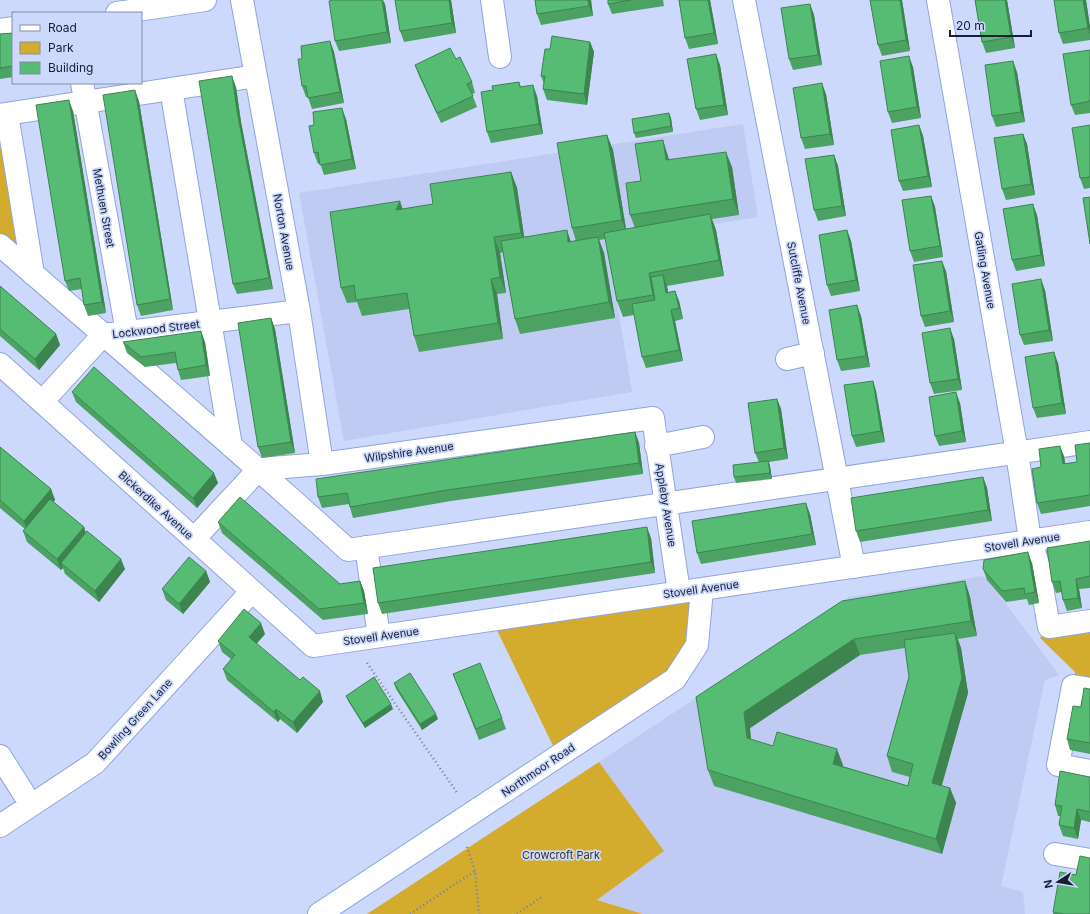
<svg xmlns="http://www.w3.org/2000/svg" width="1090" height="914" viewBox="0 0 1090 914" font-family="Inter,sans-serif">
	<rect width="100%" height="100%" fill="#ccd9fd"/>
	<!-- built -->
	<path fill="#bfcbf3" d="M743,124L758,217L607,242L632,392L344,441L299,193Z
		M983,576L989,581L1059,675L1045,680L1001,886L1023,892L1025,914H643L597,900L664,851L599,762L849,597Z"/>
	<!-- green -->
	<path fill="#d3ac2d" d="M0,115L33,274L0,245Z
		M702,589L682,667L558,756L492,620Z
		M1090,621V689L1073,686L1075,672L1040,638L1049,627Z
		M599,762L664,851L597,900L643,914H367Z"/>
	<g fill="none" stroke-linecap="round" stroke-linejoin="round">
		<!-- minor casing -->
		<g stroke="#90a3dc" stroke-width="24">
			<path id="minor" d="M242,0L299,311L322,464
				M492,0L500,57
				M744,0L854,567
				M938,0L1017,453L1030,540L1038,564L1049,627L1090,621
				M117,13L205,0
				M0,30L13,28
				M82,83L127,332
				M171,89L231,446
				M7,114L33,274
				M0,115L256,76
				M0,245C116,346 234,446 348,550L1090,442
				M787,359L813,353
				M0,364L313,646L1090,532
				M42,402L103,335L299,311
				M656,446L703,437
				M194,539L259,469L322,464L653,418L679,592
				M366,547L379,636
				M1090,689L1073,686L1058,765L1090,771
				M0,756L31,805
				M0,826L95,763L252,591
				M1055,854L1090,860
				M319,914L675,679L697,645L702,589"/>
		</g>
		<!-- path -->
		<path stroke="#757f9c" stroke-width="2.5" stroke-dasharray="1 3" stroke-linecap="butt" d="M367,663L458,794
			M467,847L475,871L479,914
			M410,914L475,871
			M517,914L543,896"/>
		<!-- minor -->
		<use href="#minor" stroke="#fff" stroke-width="22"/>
	</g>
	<!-- wall -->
	<path fill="#4ba263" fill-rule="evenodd" d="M451,0L456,33L404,42L400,31Z
		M535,0H591L593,16L541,25L537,14Z
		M608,0H663L664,6L612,14L608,4Z
		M679,0H710L718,44L689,49L685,38Z
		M870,0H902L910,51L882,56L878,45Z
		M975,0H1007L1015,48L986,53L982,42Z
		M1054,0H1086L1090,27V40L1063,44L1059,33Z
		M385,4L391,43L339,51L335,41Z
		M810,4L814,15L822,65L793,70L789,59Z
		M13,33V77L0,79V34Z
		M330,41L334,52L344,103L312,109L308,97H306L302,86V59Z
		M590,42L594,52L587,105L547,100L543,89L544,84L541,76L550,49Z
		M1090,50V113L1075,115L1071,105Z
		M456,59L472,82L475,93L472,94L477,107L441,123L419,76L415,65Z
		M720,65L728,115L700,120L696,109Z
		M913,67L921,118L892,123L888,112Z
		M1017,72L1025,122L996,127L992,116Z
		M519,82L521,87L537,96L543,134L491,143L487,132L493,90Z
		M236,87L241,122L273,289L237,294L233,284Z
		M826,94L834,145L805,149L801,138Z
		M139,101L173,310L141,316L137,305Z
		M73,111L106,313L88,316L84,305L82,289L69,291L65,281Z
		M669,113L671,118L673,132L636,138L634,133Z
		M346,119L356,169L324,175L320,163L318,164L314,153Z
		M919,125L923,136L932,187L903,191L899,181Z
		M1090,125V188L1084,189L1080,178Z
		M1023,134L1027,144L1035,195L1006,200L1002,189Z
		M607,135L613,150L626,229L635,228L630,215L641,181L668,156L669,160L732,167L739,215L712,219L716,230L724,276L667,286L668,292L675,291L679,301L683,319L675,321L683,361L646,368L642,357L634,315L623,317L617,301L606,239L599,240L604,253L615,318L520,334L515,319L503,252L500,253L506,293L497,294L503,339L419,352L414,336L409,309L362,316L357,302L347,303L341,288L403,209L433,204L511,172L517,188L524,237L571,242L576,241L572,228Z
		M834,155L838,166L846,216L818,221L814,210Z
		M931,196L935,207L943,257L914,262L910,251Z
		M1037,215L1045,266L1016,271L1012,260Z
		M847,230L851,241L860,291L831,296L827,285Z
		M946,271L954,322L925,327L921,316Z
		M0,286L56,334L60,345L39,370L0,336Z
		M1045,290L1053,341L1024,345L1020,335Z
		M861,316L870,367L841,371L837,360Z
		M271,318L275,329L295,453L262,458L258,447Z
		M954,339L962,390L934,394L930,383Z
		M123,342H205L210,376L181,380L178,370L176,363L145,367L127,353Z
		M1058,363L1066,414L1037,418L1033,408Z
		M873,381L876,391L885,442L856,447L852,436Z
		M72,392L218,483L197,508L76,402Z
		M777,399L781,409L788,459L769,462L770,466L772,479L736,483L734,477L759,462L755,453Z
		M960,403L966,442L939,446L935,436Z
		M635,432L639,443L643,474L451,501L353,518L349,504L322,508L318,497Z
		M1090,443V506L1041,514L1037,503L1064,456L1065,464L1077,462Z
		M0,447L51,489L55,500L53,502L84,527L86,533L125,569L99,602L65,574L63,568L61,570L27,542L23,531L25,529L0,508Z
		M983,477L987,488L992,521L860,542L856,531Z
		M810,514L816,545L701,564L697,553Z
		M218,522L340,584L360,581L364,591L368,614L323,620L222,533Z
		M651,538L655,573L382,614L378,603Z
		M1090,541V588L1079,589L1082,608L1067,611L1063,600L1062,592L1056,593L1052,582Z
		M1032,563L1039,603L1029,605L1027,599L1006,602L987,580L983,569Z
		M206,571L210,582L183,614L166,600L162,589Z
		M965,581L970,597L977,636L958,639L961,648L968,693L941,786L950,788L956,803L942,854L714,786L708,770L696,697ZM905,648L909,677L887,756L892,772L910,777L908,786L842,766L843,765L773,746L751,740L750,728L860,655Z
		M265,634L256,644L323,702L297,733L280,719L278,722L227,680L223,669L231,659L222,652L218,641Z
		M453,674L502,718L506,729L479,740Z
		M394,683L438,719L422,730L396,689Z
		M1090,689V754L1070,750L1067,739L1081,707Z
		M346,696L393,709L365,728L348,701Z
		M1090,777V822L1081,820L1078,839L1063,836L1059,825L1061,816H1058L1055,805Z
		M1076,875L1090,914H1053V912Z"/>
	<!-- shaded-wall -->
	<path fill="#3d8450" d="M382,0H383L385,4L391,43L387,32Z
		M449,0H451L456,33L452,23Z
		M588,0H591L593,16L589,6Z
		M708,0H710L718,44L714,33Z
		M900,0H902L910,51L906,40Z
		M1005,0H1007L1015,48L1011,37Z
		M1083,0H1086L1090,27V34L1088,28Z
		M810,4L814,15L822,65L818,55Z
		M330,41L334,52L344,103L340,92Z
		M590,42L594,52L587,105L584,94Z
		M716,54L720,65L728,115L724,105Z
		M909,56L913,67L921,118L917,107Z
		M1013,61L1017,72L1025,122L1021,112Z
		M232,76L236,87L241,122L273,289L269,278L237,111Z
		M822,83L826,94L834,145L830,134Z
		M533,85L537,96L543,134L539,124Z
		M135,90L139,101L173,310L170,299Z
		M69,100L73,111L106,313L102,302Z
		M342,108L346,119L356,169L352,159Z
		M669,113L671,118L673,132L671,126Z
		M919,125L923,136L932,187L928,176Z
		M1023,134L1027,144L1035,195L1031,184Z
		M607,135L613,150L627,235L622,220Z
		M663,140L668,156L671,176L666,160Z
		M726,152L732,167L739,215L733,199Z
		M834,155L838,166L846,216L842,206Z
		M511,172L517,188L526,249L521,233Z
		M931,196L935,207L943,257L940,246Z
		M400,201L405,216L396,210Z
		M1033,204L1037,215L1045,266L1041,255Z
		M710,214L716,230L724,276L719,260Z
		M567,230L572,245L568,242Z
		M847,230L851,241L860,291L856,280Z
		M494,237L500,253L506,293L500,277Z
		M598,237L604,253L615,318L609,302Z
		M942,261L946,271L954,322L950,311Z
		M649,273L655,288L659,310L653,295Z
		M663,275L667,286L670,303L666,293Z
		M491,279L497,294L503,339L498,323Z
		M1041,279L1045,290L1053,341L1049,330Z
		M675,291L679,301L683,319L679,308Z
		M857,305L861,316L870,367L866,356Z
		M671,310L675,321L683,361L679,350Z
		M271,318L275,329L295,453L291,442Z
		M950,328L954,339L962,390L958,379Z
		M201,331L205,342L210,376L206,365Z
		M56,334L60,345L39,370L35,359Z
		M1054,352L1058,363L1066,414L1062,403Z
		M873,381L876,391L885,442L881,431Z
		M956,392L960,403L966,442L962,431Z
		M777,399L781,409L788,459L784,448Z
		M635,432L639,443L643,474L639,463Z
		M1060,446L1064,456L1067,475L1063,464Z
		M768,461L770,466L772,479L770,473Z
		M214,473L218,483L197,508L193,498Z
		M983,477L987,488L992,521L988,510Z
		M51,489L55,500L28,532L24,521Z
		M806,503L810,514L816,545L812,534Z
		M84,527L87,538L61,563L63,568L61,570L57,559Z
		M647,527L651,538L655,573L651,562Z
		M1028,552L1032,563L1039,603L1035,592Z
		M121,559L125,569L99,602L95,591Z
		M206,571L210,582L183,614L179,604Z
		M1076,579L1079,589L1082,608L1078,598Z
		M360,581L364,591L368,614L364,603Z
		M965,581L970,597L977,636L971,621Z
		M261,623L265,634L253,648L249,637Z
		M955,633L961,648L968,693L938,799L932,783Z
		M854,639L860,655L750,728L752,754L747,738L744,712Z
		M320,691L323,702L297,733L293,722Z
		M391,704L393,709L365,728L363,723Z
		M276,709L280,719L278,722L274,712Z
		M436,714L438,719L422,730L420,724Z
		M837,749L843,765L839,779L833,764Z
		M950,788L956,803L942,854L936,839Z
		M1077,809L1081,820L1078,839L1074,828Z"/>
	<!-- building -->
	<path fill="#57bc73" stroke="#3d8450" d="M333,0H382L387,32L335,41L329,1Z
		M395,0H449L452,23L400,31Z
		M535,0H588L589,6L537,14Z
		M608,0H631L608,4Z
		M679,0H708L714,33L685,38Z
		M870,0H900L906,40L878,45Z
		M975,0H1005L1011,37L982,42Z
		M1054,0H1083L1088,28L1059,33Z
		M810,4L818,55L789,59L781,8Z
		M13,33V66L0,68V34Z
		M552,36L590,42L584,94L543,89L545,76H541L545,49H550Z
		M330,41L340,92L308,98L306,86H302L300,73L298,59H302L301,46Z
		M450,48L456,59L460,57L472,82L467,84L473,96L437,113L415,65Z
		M1090,50V101L1071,105L1063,54Z
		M716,54L724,105L696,109L687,59Z
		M909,56L917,107L888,112L880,61Z
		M1013,61L1021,112L992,116L985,65Z
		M232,76L237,111L269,278L233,284L199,81Z
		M519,82L520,87L533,85L539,124L487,132L481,92L493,90L492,86Z
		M822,83L830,134L801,138L793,88Z
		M135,90L170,299L137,305L103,95Z
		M69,100L102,302L84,305L80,278L65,281L36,105Z
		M342,108L352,159L320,165L318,152L314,153L309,126L314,125L313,112Z
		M669,113L671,126L634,133L632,119Z
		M919,125L928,176L899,181L891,130Z
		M1090,125V177L1080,178L1072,128Z
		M1023,134L1031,184L1002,189L994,138Z
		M607,135L622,220L572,228L557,143Z
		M663,140L666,160L726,152L733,199L630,215L626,183L641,181L635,144Z
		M834,155L842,206L814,210L805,159Z
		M511,172L521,233L494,237L500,277L491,279L498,323L414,336L407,293L356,300L354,285L341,288L330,212L400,201L396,210L433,204L430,184Z
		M931,196L940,246L910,251L902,200Z
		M1090,197V244L1083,198Z
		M1033,204L1041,255L1012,260L1003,209Z
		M710,214L719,260L649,273L653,295L617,301L604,233Z
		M567,230L568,242L598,237L609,302L515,319L501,241Z
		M847,230L856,280L827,285L819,235Z
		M942,261L950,311L921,316L913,265Z
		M663,275L666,293L675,291L679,308L671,310L679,350L642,357L632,304L655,300L651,277Z
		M1041,279L1049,330L1020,335L1012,284Z
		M0,286L56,334L35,359L0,329Z
		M857,305L866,356L837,360L829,310Z
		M271,318L291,442L258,447L238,323Z
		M950,328L958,379L930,383L922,333Z
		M201,331L206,365L178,370L175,352L141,357L123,342Z
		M1054,352L1062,403L1033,408L1025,357Z
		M94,367L214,473L193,498L72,392Z
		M873,381L881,431L852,436L844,385Z
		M956,392L962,431L935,436L929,397Z
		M777,399L784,448L755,453L748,403Z
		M635,432L639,463L447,490L350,507L347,493L318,497L316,479Z
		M1090,443V495L1037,503L1032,469L1041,467L1039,449L1060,446L1063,464L1077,462L1075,445Z
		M0,447L51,489L24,521L0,500Z
		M768,461L770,473L734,477L733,465Z
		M983,477L988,510L856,531L851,498Z
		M240,497L340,584L360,581L364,603L319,609L218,522Z
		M50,499L84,527L57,559L23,531Z
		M806,503L812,534L697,553L692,521Z
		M647,527L651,562L378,603L373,568Z
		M87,531L121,559L95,591L61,563Z
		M1090,541V576L1076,579L1078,598L1063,600L1060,581L1052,582L1047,548Z
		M1028,552L1035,592L1025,594L1024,588L1002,591L983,569L984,560Z
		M189,557L206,571L179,604L162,589Z
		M965,581L971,621L854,639L744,712L747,738L773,746L777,732L837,749L833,764L908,786L913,764L887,756L909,677L904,640L955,633L962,678L932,783L950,788L936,839L708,770L696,697L842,601Z
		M244,609L261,623L249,637L300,680L303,677L320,691L293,722L276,709L274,712L223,669L235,655L218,641Z
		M480,663L502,718L476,729L453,674Z
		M410,673L436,714L420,724L394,683Z
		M374,677L391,704L363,723L346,696Z
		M1084,688L1090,689V743L1067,739L1073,706L1081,707Z
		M1060,771L1090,777V812L1077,809L1074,828L1059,825L1062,806L1055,805Z
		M1080,856L1090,858V914H1064L1053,912L1060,872L1076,875Z"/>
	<g text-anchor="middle" stroke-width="3.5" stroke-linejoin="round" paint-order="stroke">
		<!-- street labels -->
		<g font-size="11" fill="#171e33" stroke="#ccd9fd">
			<text transform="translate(104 208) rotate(80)" y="4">Methuen Street</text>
			<text transform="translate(284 232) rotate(80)" y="4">Norton Avenue</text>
			<text transform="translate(985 270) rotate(80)" y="4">Gatling Avenue</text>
			<text transform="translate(799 283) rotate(79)" y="4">Sutcliffe Avenue</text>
			<text transform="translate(156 329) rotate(-7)" y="4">Lockwood Street</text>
			<text transform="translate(409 452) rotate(-8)" y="4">Wilpshire Avenue</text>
			<text transform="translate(156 505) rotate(42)" y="4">Bickerdike Avenue</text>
			<text transform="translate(666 505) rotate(81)" y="4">Appleby Avenue</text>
			<text transform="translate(1022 542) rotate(-9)" y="4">Stovell Avenue</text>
			<text transform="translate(701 589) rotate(-8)" y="4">Stovell Avenue</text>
			<text transform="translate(381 636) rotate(-8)" y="4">Stovell Avenue</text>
			<text transform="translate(135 719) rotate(-48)" y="4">Bowling Green Lane</text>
			<text transform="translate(538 770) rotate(-34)" y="4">Northmoor Road</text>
		</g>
		<!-- park labels -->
		<g font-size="11" fill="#3a331f" stroke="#ccd9fd">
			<text x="561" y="859">Crowcroft Park</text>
		</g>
	</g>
	<!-- legend -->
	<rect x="12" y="12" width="130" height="72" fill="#ccd9fd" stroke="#848eac"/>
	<rect x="20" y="25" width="20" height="6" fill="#ffffff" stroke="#848eac"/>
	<text x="48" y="32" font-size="12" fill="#171e33">Road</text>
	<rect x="20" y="42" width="20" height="12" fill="#d3ac2d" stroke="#848eac"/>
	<text x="48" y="52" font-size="12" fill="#171e33">Park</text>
	<rect x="20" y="62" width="20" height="12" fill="#57bc73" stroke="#848eac"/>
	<text x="48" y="72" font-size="12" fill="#171e33">Building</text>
	<!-- north arrow -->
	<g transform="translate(1058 882) rotate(258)" stroke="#ccd9fd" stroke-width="3" paint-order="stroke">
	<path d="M0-3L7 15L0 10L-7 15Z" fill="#171e33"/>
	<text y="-6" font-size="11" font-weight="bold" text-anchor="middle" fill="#171e33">N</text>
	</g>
	<!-- scale -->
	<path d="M950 30v6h81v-6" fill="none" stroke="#171e33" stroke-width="2"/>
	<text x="956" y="30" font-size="12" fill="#171e33" stroke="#ccd9fd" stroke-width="3" paint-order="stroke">20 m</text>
</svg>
